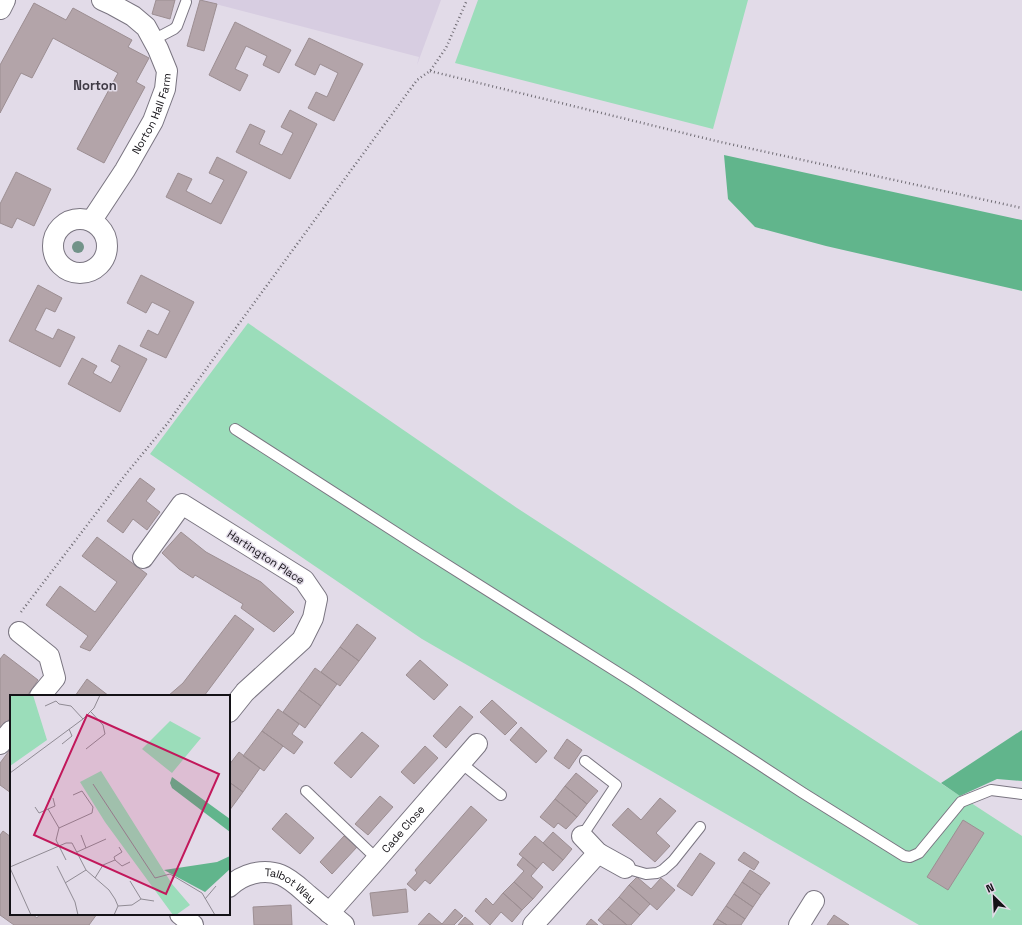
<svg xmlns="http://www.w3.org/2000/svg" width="1022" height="925" viewBox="0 0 1022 925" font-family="'Space Grotesk',sans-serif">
	<rect width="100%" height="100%" fill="#e2dbe8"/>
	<!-- built -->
	<path fill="#d7cde1" d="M200,0H441L417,65L419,57Z"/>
	<!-- green -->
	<path fill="#9bddba" d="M478,0H748L713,129L455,63Z
		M248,323L517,508L1022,836V925H919L422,639L150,454Z"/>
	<!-- forest -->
	<path fill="#61b58c" d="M724,155L1022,220V291L826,246L755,227L728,199Z
		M1022,730V781L997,779L960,796L941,783Z"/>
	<!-- building -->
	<path fill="#b3a4a9" stroke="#9c8e92" d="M156,0H175L170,19L152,14Z
		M200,0L217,4L204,51L187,46Z
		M34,3L66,20L73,8L132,40L128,47L149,58L136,82L145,87L104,163L77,149L118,73L53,38L32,78L21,73L0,113V65Z
		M235,22L291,50L279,73L263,65L267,56L246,46L235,69L248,75L240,91L209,75Z
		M309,38L363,64L334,121L308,108L316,92L327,97L338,73L320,64L315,75L295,65Z
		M290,110L317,124L290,179L236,152L250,124L265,131L259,144L282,155L293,133L281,127Z
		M217,157L247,172L221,224L166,197L178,173L192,179L186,191L211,204L224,180L209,173Z
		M16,172L51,189L34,226L17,218L12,228L0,223V204Z
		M141,275L194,302L166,358L140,346L148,330L158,335L170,311L152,302L146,313L127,303Z
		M38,285L62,298L55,312L46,308L35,330L53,339L58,329L75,337L60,367L9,341Z
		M119,345L147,359L120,412L68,384L82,358L97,366L93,373L111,383L120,366L111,361Z
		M140,478L155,489L146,501L160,512L147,530L133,519L123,533L107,521Z
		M181,532L206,552L261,582L294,612L274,632L241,608L243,604L195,575L193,578L179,569L162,553Z
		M97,537L147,574L90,651L80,647L88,636L46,605L60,586L95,612L117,582L82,556Z
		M235,615L254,629L204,696H168L183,683Z
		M357,624L376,638L359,661L340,647Z
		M340,647L359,661L340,686L321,672Z
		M4,654L38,680L27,696H11V717L0,732V659Z
		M420,660L448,685L434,700L406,675Z
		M315,668L337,684L321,706L299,690Z
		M87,679L109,696H75Z
		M299,690L321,706L305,728L283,712Z
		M492,700L517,723L505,735L480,712Z
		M460,706L473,717L446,748L433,736Z
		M278,709L299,724L292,734L303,742L294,754L262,731Z
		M521,727L547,751L536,763L510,740Z
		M262,731L283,746L264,771L243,756Z
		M362,732L379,746L351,778L334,763Z
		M567,739L582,750L569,769L554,758Z
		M425,746L438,758L414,784L401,772Z
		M9,751L11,753V793L0,785V763Z
		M239,752L260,768L243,792L229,782V765Z
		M576,773L598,791L587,804L565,786Z
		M229,782L243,792L229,811Z
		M565,786L587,804L577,817L555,799Z
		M380,796L393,807L368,835L355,824Z
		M660,798L676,811L656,833L670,846L655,862L612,825L628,808L641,820Z
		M555,799L577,817L566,829L558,823L554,828L540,817Z
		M471,806L487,820L430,884L425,880L415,891L407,884L417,873L415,870Z
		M286,813L314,838L300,854L272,829Z
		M963,820L984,833L948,890L927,877Z
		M3,831L11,837V896L10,898H11V914H32L37,918L40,914H97L89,925H14L0,915V835Z
		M553,832L572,849L563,860L543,843Z
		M344,836L357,847L332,874L320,862Z
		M535,836L563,860L553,871L543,862L537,869L519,854Z
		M744,852L759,862L754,870L738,860Z
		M700,853L715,863L692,896L677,886Z
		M523,857L537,869L531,876L543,887L533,899L514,882L524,871L517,865Z
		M750,870L770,883L761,895L742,882Z
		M637,877L651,889L661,878L675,890L657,910L629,885Z
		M514,882L533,899L522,910L503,893Z
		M742,882L761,895L753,907L734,894Z
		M629,885L650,904L640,915L619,897Z
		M406,889L408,912L373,916L370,893Z
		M503,893L522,910L512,922L501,912L490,925L475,911L486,898L493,905Z
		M734,894L753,907L745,919L726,906Z
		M619,897L640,915L631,925H627L608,909Z
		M291,905L292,925H254L253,907Z
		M726,906L745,919L741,925H727L717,919Z
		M455,909L463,916L454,925H418L429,913L442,924Z
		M608,909L627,925H604L598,920Z
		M834,915L849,925H827Z
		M465,917L473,924V925H458Z
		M591,919L598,925H586Z
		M717,919L727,925H713Z"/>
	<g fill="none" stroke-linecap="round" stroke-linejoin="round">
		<!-- service casing -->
		<g stroke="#7a7581" stroke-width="12">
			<path id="service" d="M153,40L174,29L177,26L186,2
				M235,429L417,546L633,682L803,793L904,856L910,857L919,853L961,802L991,790L1022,794
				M461,763L501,795
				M306,791L377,859
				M582,836L616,785L585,761
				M625,868L646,874L657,873L663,870L673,861L700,827"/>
		</g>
		<!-- minor casing -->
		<g stroke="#7a7581" stroke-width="22">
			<g id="minor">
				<circle cx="80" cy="246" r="27"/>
				<path id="s1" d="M92,220L125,170L153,121L165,89L167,71L158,49L146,27L133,16L113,5L102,0"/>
				<path d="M143,558L182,504L304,580L317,599L313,618L302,640L245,692L229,712"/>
				<path d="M19,632L49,656L55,678L40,696"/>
				<path d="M0,744L11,731"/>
				<path d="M582,836L598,853L625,868"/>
				<path id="s2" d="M229,887C242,874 263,868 281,875C291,879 300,888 308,895C320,905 332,915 344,925"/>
				<path id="s3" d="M329,913L377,859L477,744"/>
				<path d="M180,914L193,925"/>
				<path d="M533,925L598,853"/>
				<path d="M799,925L814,901"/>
			</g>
		</g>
		<!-- tertiary casing -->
		<g stroke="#7a7581" stroke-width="24">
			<path id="tertiary" d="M0,8L4,0"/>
		</g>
		<!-- path -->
		<path stroke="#716d75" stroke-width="2.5" stroke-dasharray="1 3" stroke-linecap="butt" d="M430,71L716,141L1022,208
			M21,612L126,474L167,424L219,351L417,80L430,71L446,48L467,0"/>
		<!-- service -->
		<use href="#service" stroke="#fff" stroke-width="10"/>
		<!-- minor -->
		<use href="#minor" stroke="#fff" stroke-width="20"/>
		<!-- tertiary -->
		<use href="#tertiary" stroke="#fff" stroke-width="22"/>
	</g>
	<!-- trees -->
	<circle fill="#729389" cx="78" cy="247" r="6"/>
	<g text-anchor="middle" stroke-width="3" stroke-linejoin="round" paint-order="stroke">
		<!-- street labels -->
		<g font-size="11" fill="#141217" stroke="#e2dbe8">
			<text dy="4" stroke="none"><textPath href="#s1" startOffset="123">Norton Hall Farm</textPath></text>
			<text transform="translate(266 557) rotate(33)" y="4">Hartington Place</text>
			<text dy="4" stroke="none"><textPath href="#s3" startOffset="112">Cade Close</textPath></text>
			<text dy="4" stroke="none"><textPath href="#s2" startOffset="69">Talbot Way</textPath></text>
		</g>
		<!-- quarter labels -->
		<g font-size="13" font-weight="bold" fill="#403b46" stroke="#e2dbe8">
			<text x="95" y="90">Norton</text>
		</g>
	</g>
	<!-- overview -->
	<g transform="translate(10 695)">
		<rect width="220" height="220" fill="#e2dbe8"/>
		<path d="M0,0H23L37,45L0,71ZM160,26L191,43L162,78L132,54ZM91,76L162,189L180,210L166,220H163L95,127L70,87Z" fill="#9bddba"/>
		<path d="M162,82L220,124V137L162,93L160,88ZM220,161V174L195,197L154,175L207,167Z" fill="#61b58c"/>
		<path fill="none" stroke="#908b94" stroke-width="1" d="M35,11L46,6L49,9L61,11L73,24M52,49L62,41L59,34M76,54L95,39L93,30L81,17M0,78L73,24L84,13L90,0M83,89L145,183L160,179L192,198L205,220M25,112L29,118L45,111L43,103M38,114L49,133L82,118L83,112L72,96L63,100M49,133L46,145L56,165M71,140L76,153M109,152L112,157L104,162L105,165L112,171L120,167M67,157L96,144M47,171L65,207L68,220M0,172L56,148H62L76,175L99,195L105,204L108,211L104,220M0,173L21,220M85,183L93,170L105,165M55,188L76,175M131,204L144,206M195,204L206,191M108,211L122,210L131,204L120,186"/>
		<path fill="#c2185b" fill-opacity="0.15" stroke="#c2185b" stroke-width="2" d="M77,20L209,79L156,199L24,140Z"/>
		<rect width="220" height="220" fill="none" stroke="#141217" stroke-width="2"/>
	</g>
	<!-- north arrow -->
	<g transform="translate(994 897) rotate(336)" stroke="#e2dbe8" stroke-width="3" paint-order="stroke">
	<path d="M0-3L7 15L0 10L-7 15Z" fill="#141217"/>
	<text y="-6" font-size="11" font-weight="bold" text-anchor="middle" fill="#141217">N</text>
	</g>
</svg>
